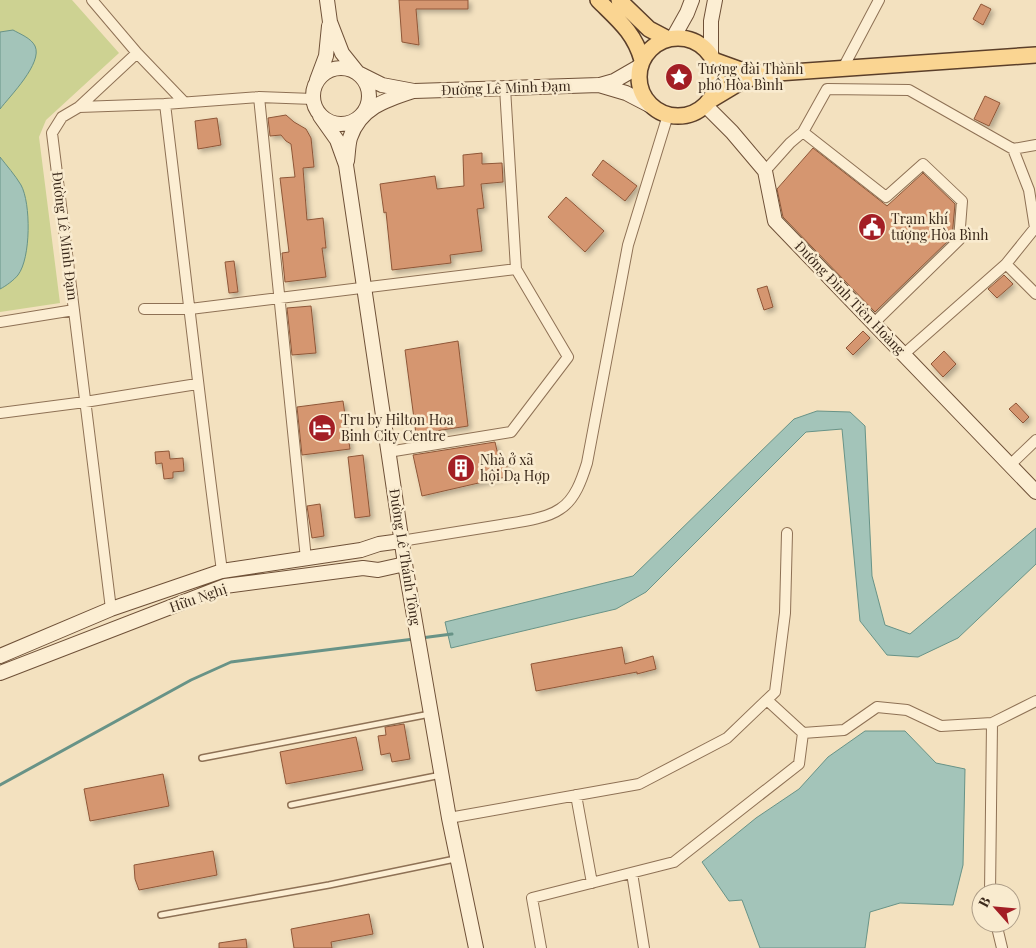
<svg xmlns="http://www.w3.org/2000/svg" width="1036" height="948" viewBox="0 0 1036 948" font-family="'Playfair Display',serif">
	<defs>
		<filter id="shadow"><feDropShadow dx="3" dy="3" stdDeviation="2.5" flood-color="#0004"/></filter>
	</defs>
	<rect width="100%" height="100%" fill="#f3e1bf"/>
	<!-- green -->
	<path fill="#cdd292" d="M0,0H72L119,53L46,120L39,137L60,303L0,312Z"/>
	<!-- water -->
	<path fill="#a3c4b9" stroke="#689387" d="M13,30C20,34 31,38 35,46C43,63 10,96 0,109V32Z
		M0,157C7,166 15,175 21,185C31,203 31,258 18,275C14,280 6,286 0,289Z
		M817,411L850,412L865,426L872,576L885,625L910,634L1036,528V564L958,638L918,657L887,655L860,621L842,429L806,432L646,592L616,609L451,648L445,622L633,576L794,419Z
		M865,731H905L936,763L965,769L963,865L953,905L900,903L870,912L865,948H760L742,900L729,901L702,862L756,818L799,789L828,757Z"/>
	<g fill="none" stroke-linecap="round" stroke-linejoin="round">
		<!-- stream -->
		<path stroke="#689387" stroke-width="3" d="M421,638L452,634
			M0,785L191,680L231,662L414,639"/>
	</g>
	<!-- building -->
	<path fill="#d59670" stroke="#8f5738" filter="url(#shadow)" d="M399,0H468V9H416L419,45L402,42Z
		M981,4L991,9L983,25L973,19Z
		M985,96L1000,103L989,126L974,119Z
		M286,115L294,122L306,129L311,138L314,167L303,168L307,220L323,218L326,248H322L326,277L285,282L282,253L289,252L280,178L295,177L291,144L286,141L281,135L270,136L268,118Z
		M217,118L221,145L198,149L195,121Z
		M813,148L887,206L923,173L955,204L952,237L875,312L783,217L777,189Z
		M482,153V164L502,163L503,182L481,184L484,208L477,209L482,251L450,255L451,263L392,270L386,212L384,213L380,184L435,176L437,189L464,186L463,155Z
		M603,160L637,186L625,201L592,175Z
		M566,197L604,231L585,252L548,217Z
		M234,261L238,292L229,293L225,262Z
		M1004,275L1013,284L997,298L988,289Z
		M767,286L773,307L764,310L757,289Z
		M311,306L316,353L292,355L287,308Z
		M863,331L870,338L853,355L846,348Z
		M458,341L468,426L416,434L405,350Z
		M944,351L956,364L943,377L931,364Z
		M343,401L350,449L302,455L297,407Z
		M1016,403L1029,417L1023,423L1009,409Z
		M495,442L498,455L505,459L509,476L422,496L413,455Z
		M169,451L170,459L183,458L184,471L173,472V478L164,479L162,463L156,464L155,452Z
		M363,455L370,516L355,518L348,457Z
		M320,504L324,536L312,538L307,506Z
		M622,647L625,664L653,656L656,669L637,674V672L536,691L531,664Z
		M404,724L410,759L392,762L390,753L381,755L378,736L386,735L385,727Z
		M356,737L363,770L286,784L280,752Z
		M163,774L169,806L90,821L84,789Z
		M213,851L217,875L139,890L135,879L134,865Z
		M369,914L373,934L331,942L332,948H294L291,929Z
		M246,939L247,948H219V943Z"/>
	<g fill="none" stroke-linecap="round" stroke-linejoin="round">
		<!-- lane casing -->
		<g stroke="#8e7155" stroke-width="8">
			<path id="lane" d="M202,758L430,714
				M291,805L441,775
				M161,915L329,885L455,859"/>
		</g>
		<!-- street casing -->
		<g stroke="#8e7155" stroke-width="12">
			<path id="street" d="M92,0L137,53L184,102
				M843,68L879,0
				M505,88L516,269
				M259,97L306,559
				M165,104C184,260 201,415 222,571
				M79,107L137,53
				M803,132L827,89L909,90L1013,149L1036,145
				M765,171L790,143L803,132L886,197L923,164L962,201L959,240L874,323
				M1006,264L1035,228L1029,190L1013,149
				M144,309H190L516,269L568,357L511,432L388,452
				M0,322L74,310
				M904,354L1006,264L1036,294
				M0,413L85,402L197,384
				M1011,464L1036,440
				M401,541C434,536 468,530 501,525C518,522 546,519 560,509C575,500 582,479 587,463L628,245L668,115
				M111,609L52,133L62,117L79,107L165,104L259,97L313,99
				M767,700L803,733L844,730L877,707L907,710L941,726L992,723
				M576,795L592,883
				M449,818L639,784L727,738L775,692L785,613L787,533
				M632,873L644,948
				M990,893L992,723L1036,701
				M996,923L1002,948
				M541,948L532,898L674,862L799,764L803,733"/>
		</g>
		<!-- secondary casing -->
		<g stroke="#6f5138" stroke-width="16">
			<path id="secondary" d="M327,0L330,22L342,53L358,73L382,85L414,91L599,85L626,93L651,106
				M673,38L687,13L692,0
				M711,55V21L715,0
				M313 96a28 28 0 1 1 56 0a28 28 0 1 1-56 0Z
				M317,80L326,56L329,26
				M600,85L614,81L640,66
				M705,105L732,132L765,171L775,221L1036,492
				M320,116L337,140L346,165L405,564L449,818L476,948
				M347,161C348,154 348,145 350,138C360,108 385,100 413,91
				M0,656L111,609L222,571L361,550L379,544L401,541
				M0,673L225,586L363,568L378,570L405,564"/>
		</g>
		<!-- primary casing -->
		<g stroke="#5b3f2a" stroke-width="18">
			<path id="primary" d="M598,0C618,20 634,32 642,60
				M619,0L649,29L668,39
				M639 77a39 39 0 1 1 78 0a39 39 0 1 1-78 0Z
				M713,60L738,69L763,74L1036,55
				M709,101L739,83L762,74"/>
		</g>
		<!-- lane -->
		<use href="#lane" stroke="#fceed3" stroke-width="5"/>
		<!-- street -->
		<use href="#street" stroke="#fceed3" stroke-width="10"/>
		<!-- secondary -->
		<use href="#secondary" stroke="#fceed3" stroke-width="14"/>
		<!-- primary -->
		<use href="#primary" stroke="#fad592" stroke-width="15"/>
	</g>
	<!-- icons -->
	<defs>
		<g id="sight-disc" transform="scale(1.4375)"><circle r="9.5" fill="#a31e25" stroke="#f9ebcf"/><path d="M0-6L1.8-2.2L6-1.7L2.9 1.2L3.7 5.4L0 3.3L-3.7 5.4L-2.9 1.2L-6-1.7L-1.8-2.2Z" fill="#fff"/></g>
		<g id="civic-disc" transform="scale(1.4375)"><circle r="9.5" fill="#a31e25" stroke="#f9ebcf"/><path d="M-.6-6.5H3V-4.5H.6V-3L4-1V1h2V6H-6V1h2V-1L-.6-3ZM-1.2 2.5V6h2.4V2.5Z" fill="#fff"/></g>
		<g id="hotel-disc" transform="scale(1.4375)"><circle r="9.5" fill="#a31e25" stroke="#f9ebcf"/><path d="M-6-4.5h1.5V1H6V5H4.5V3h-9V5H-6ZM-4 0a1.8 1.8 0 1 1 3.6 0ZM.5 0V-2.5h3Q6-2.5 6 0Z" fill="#fff"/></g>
		<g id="building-disc" transform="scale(1.4375)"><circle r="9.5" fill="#a31e25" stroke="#f9ebcf"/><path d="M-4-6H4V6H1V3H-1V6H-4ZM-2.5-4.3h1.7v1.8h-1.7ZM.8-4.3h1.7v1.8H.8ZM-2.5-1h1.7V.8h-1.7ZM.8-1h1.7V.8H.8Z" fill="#fff"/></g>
	</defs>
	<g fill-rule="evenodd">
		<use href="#sight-disc" x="679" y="77"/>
		<use href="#civic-disc" x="872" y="227"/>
		<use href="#hotel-disc" x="322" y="428"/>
		<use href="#building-disc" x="461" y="468"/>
	</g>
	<g text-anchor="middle" stroke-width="5" stroke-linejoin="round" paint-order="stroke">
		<!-- poi labels -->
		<g font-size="14" fill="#3b291b" stroke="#f9ebcf" text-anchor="start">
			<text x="698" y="74">Tượng đài Thành<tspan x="698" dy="16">phố Hòa Bình</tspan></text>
			<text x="891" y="224">Trạm khí<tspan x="891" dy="16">tượng Hòa Bình</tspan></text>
			<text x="341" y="425">Tru by Hilton Hoa<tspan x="341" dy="16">Binh City Centre</tspan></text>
			<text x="480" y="465">Nhà ở xã<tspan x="480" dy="16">hội Dạ Hợp</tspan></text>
		</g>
		<!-- street labels -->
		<g font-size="14" fill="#3b291b" stroke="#f9ebcf">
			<text transform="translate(506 88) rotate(-2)" y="5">Đường Lê Minh Đạm</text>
			<text transform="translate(65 236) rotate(83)" y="5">Đường Lê Minh Đạm</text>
			<text transform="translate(850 298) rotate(46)" y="5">Đường Đinh Tiên Hoàng</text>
			<text transform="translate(405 557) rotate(81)" y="5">Đường Lê Thánh Tông</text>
			<text transform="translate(198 598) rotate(-19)" y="5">Hữu Nghị</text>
		</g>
	</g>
	<!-- north arrow -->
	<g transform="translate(996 908) rotate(297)"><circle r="24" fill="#f9ebcf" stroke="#ad9d87"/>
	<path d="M0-4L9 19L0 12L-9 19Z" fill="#a31e25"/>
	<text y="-8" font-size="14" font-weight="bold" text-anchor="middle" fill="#3b291b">B</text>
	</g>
</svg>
